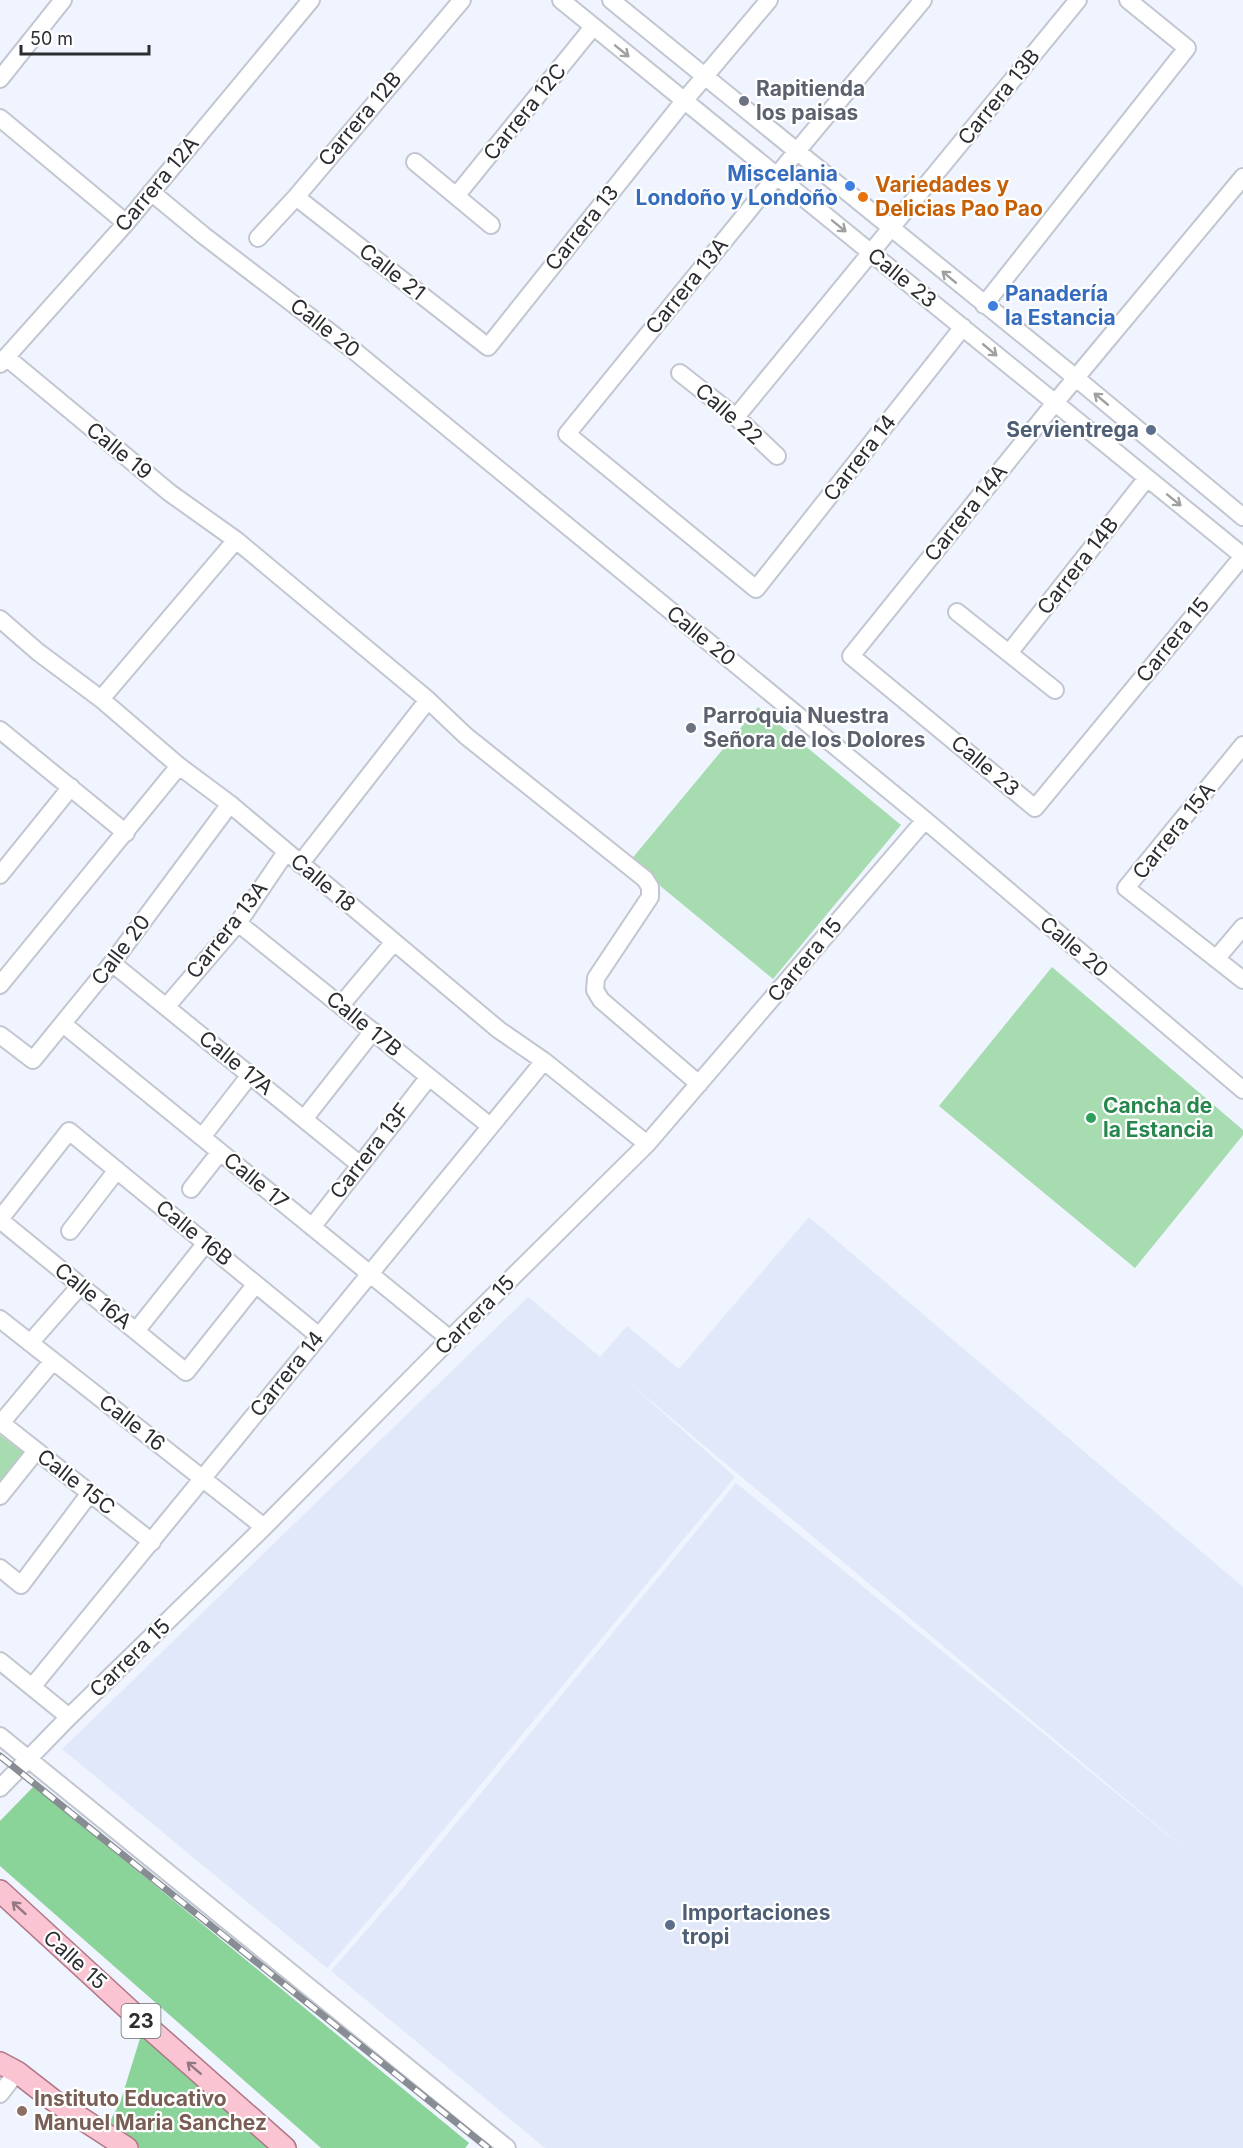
<svg xmlns="http://www.w3.org/2000/svg" width="1243" height="2148" viewBox="0 0 1243 2148" font-family="Inter,sans-serif">
	<rect width="100%" height="100%" fill="#eff4ff"/>
	<!-- built -->
	<path fill="#e0e8fa" d="M809,1217L1243,1587V2148H545L331,1971L402,1889L736,1483L1197,1859L625,1379L735,1477L383,1903L327,1968L62,1749L528,1297L600,1357L627,1326L679,1369Z"/>
	<!-- green -->
	<path fill="#a6dcb0" d="M758,707L901,825L773,979L630,861Z
		M1052,967L1243,1130V1135L1135,1268L939,1106Z
		M0,1435L25,1454L0,1484Z"/>
	<!-- forest -->
	<path fill="#8ad399" d="M34,1786L469,2143L465,2148H321L0,1866V1821Z
		M142,2032L271,2148H140L109,2123L120,2103Z"/>
	<g fill="none" stroke-linecap="round" stroke-linejoin="round">
		<!-- minor casing -->
		<g stroke="#c1c6d0" stroke-width="20">
			<path id="minor" d="M561,0L1243,556
				M611,0L1076,378L1243,517
				M923,0L797,151L567,434L756,589L963,327
				M0,79L63,0
				M0,118L126,223
				M415,162L491,225
				M1243,177L1054,404L851,656L1035,808L1243,556
				M151,192L203,235L352,349L925,820L1243,1090
				M456,196L593,27
				M296,197L488,347L684,101L769,0
				M258,238L296,197L462,0
				M984,305L1187,48L1128,0
				M6,357L170,493L236,540L428,700L466,736L645,879L650,887V897L596,978L595,990L601,1000L699,1084
				M0,364L126,223L311,0
				M680,373L736,417L777,456
				M736,417L1078,0
				M957,612L1055,690
				M0,619L38,652L101,699L179,766L230,804L499,1030L544,1061L647,1144
				M1009,653L1147,478
				M101,699L236,540
				M0,730L126,833
				M1243,745L1126,888L1243,980
				M300,864L428,700
				M0,875L71,787
				M238,923L490,1126
				M1216,959L1243,927
				M112,963L359,1164
				M0,985L179,766
				M341,1005L394,942
				M166,1007L238,923L286,852
				M63,1024L450,1339
				M0,1035L33,1060L112,963L230,804
				M304,1119L373,1031
				M202,1137L250,1075
				M191,1189L220,1152
				M0,1219L69,1131L319,1336
				M0,1220L186,1372L256,1284
				M312,1227L429,1077
				M70,1231L117,1170
				M0,1319L264,1527
				M136,1331L206,1243
				M30,1343L80,1286
				M0,1422L152,1542
				M1,1423L53,1361
				M0,1496L36,1451
				M0,1568L21,1585L90,1493
				M0,1661L69,1717
				M32,1687L544,1061
				M0,1736L507,2148
				M0,1788L69,1717L264,1527L450,1339L647,1144L925,820
				M0,2094L17,2072"/>
		</g>
		<!-- major casing -->
		<g stroke="#af7686" stroke-width="24">
			<path id="major" d="M0,1891L148,2027L285,2148
				M0,2063L17,2072L53,2100L127,2148"/>
		</g>
		<!-- minor -->
		<use href="#minor" stroke="#fff" stroke-width="16"/>
		<!-- major -->
		<use href="#major" stroke="#fac4d2" stroke-width="21"/>
		<!-- rail casing -->
		<g stroke="#888c93" stroke-width="7">
			<path id="rail" d="M0,1756L488,2148"/>
		</g>
		<!-- rail -->
		<use href="#rail" stroke="#fff" stroke-width="4.5" stroke-dasharray="14" stroke-linecap="butt"/>
	</g>
	<!-- one-way arrows -->
	<defs><path id="oneway-shaft" d="M-6 0H5M1.5-3L5.5 0L1.5 3" fill="none" stroke-width="1.6" stroke-linecap="round" stroke-linejoin="round" transform="scale(1.5)"/></defs>
	<g stroke="#a0a0a2">
		<use href="#oneway-shaft" transform="translate(622 51) rotate(39)"/>
		<use href="#oneway-shaft" transform="translate(839 226) rotate(39)"/>
		<use href="#oneway-shaft" transform="translate(949 277) rotate(-140)"/>
		<use href="#oneway-shaft" transform="translate(990 350) rotate(40)"/>
		<use href="#oneway-shaft" transform="translate(1101 399) rotate(-140)"/>
		<use href="#oneway-shaft" transform="translate(1174 500) rotate(39)"/>
	</g>
	<g stroke="#927882">
		<use href="#oneway-shaft" transform="translate(19 1908) rotate(-138)"/>
		<use href="#oneway-shaft" transform="translate(194 2068) rotate(-139)"/>
	</g>
	<!-- markers -->
	<g fill="#6b7280" stroke="#fff" stroke-width="2">
		<circle cx="744" cy="101" r="6"/>
		<circle cx="691" cy="728" r="6"/>
	</g>
	<g fill="#3f7fe0" stroke="#fff" stroke-width="2">
		<circle cx="850" cy="186" r="6"/>
		<circle cx="993" cy="306" r="6"/>
	</g>
	<circle fill="#e8710a" stroke="#fff" stroke-width="2" cx="863" cy="197" r="6"/>
	<g fill="#5c6f8a" stroke="#fff" stroke-width="2">
		<circle cx="1151" cy="430" r="6"/>
		<circle cx="670" cy="1925" r="6"/>
	</g>
	<circle fill="#2e9e5b" stroke="#fff" stroke-width="2" cx="1091" cy="1118" r="6"/>
	<circle fill="#8d6e63" stroke="#fff" stroke-width="2" cx="22" cy="2111" r="6"/>
	<g text-anchor="middle" stroke-width="4.5" stroke-linejoin="round" paint-order="stroke">
		<!-- shield labels -->
		<rect fill="#fff" stroke="#6b6c6f" stroke-width="1.5" x="121.5" y="2004" width="39" height="34" rx="4.5"/>
		<g font-size="20" font-weight="bold" fill="#2b2d31">
			<text x="141" y="2028">23</text>
		</g>
		<!-- worship labels -->
		<g font-size="21" font-weight="bold" fill="#5b616d" stroke="#fff" text-anchor="start">
			<text x="756" y="96">Rapitienda<tspan x="756" dy="24">los paisas</tspan></text>
			<text x="703" y="723">Parroquia Nuestra<tspan x="703" dy="24">Señora de los Dolores</tspan></text>
		</g>
		<!-- street labels -->
		<g font-size="21" fill="#2b2d31" stroke="#fff">
			<text transform="translate(999 97) rotate(-51)" y="7">Carrera 13B</text>
			<text transform="translate(525 112) rotate(-51)" y="7">Carrera 12C</text>
			<text transform="translate(360 119) rotate(-50)" y="7">Carrera 12B</text>
			<text transform="translate(157 184) rotate(-50)" y="7">Carrera 12A</text>
			<text transform="translate(582 228) rotate(-51)" y="7">Carrera 13</text>
			<text transform="translate(392 272) rotate(38)" y="7">Calle 21</text>
			<text transform="translate(902 278) rotate(39)" y="7">Calle 23</text>
			<text transform="translate(687 286) rotate(-51)" y="7">Carrera 13A</text>
			<text transform="translate(325 328) rotate(38)" y="7">Calle 20</text>
			<text transform="translate(729 414) rotate(41)" y="7">Calle 22</text>
			<text transform="translate(119 451) rotate(39)" y="7">Calle 19</text>
			<text transform="translate(860 458) rotate(-52)" y="7">Carrera 14</text>
			<text transform="translate(966 513) rotate(-51)" y="7">Carrera 14A</text>
			<text transform="translate(1078 566) rotate(-52)" y="7">Carrera 14B</text>
			<text transform="translate(701 636) rotate(39)" y="7">Calle 20</text>
			<text transform="translate(1173 640) rotate(-51)" y="7">Carrera 15</text>
			<text transform="translate(985 766) rotate(40)" y="7">Calle 23</text>
			<text transform="translate(1174 831) rotate(-51)" y="7">Carrera 15A</text>
			<text transform="translate(323 883) rotate(40)" y="7">Calle 18</text>
			<text transform="translate(227 930) rotate(-52)" y="7">Carrera 13A</text>
			<text transform="translate(1074 947) rotate(40)" y="7">Calle 20</text>
			<text transform="translate(121 950) rotate(-53)" y="7">Calle 20</text>
			<text transform="translate(805 960) rotate(-50)" y="7">Carrera 15</text>
			<text transform="translate(364 1024) rotate(39)" y="7">Calle 17B</text>
			<text transform="translate(236 1063) rotate(39)" y="7">Calle 17A</text>
			<text transform="translate(370 1151) rotate(-52)" y="7">Carrera 13F</text>
			<text transform="translate(256 1181) rotate(39)" y="7">Calle 17</text>
			<text transform="translate(194 1233) rotate(39)" y="7">Calle 16B</text>
			<text transform="translate(93 1296) rotate(39)" y="7">Calle 16A</text>
			<text transform="translate(475 1315) rotate(-45)" y="7">Carrera 15</text>
			<text transform="translate(287 1374) rotate(-51)" y="7">Carrera 14</text>
			<text transform="translate(132 1423) rotate(38)" y="7">Calle 16</text>
			<text transform="translate(76 1482) rotate(38)" y="7">Calle 15C</text>
			<text transform="translate(130 1658) rotate(-44)" y="7">Carrera 15</text>
			<text transform="translate(75 1960) rotate(42)" y="7">Calle 15</text>
		</g>
		<!-- shop labels -->
		<g font-size="21" font-weight="bold" fill="#366cbe" stroke="#fff" text-anchor="end">
			<text x="838" y="181">Miscelania<tspan x="838" dy="24">Londoño y Londoño</tspan></text>
			<text x="1005" y="301" text-anchor="start">Panadería<tspan x="1005" dy="24">la Estancia</tspan></text>
		</g>
		<!-- food labels -->
		<g font-size="21" font-weight="bold" fill="#c56008" stroke="#fff" text-anchor="start">
			<text x="875" y="192">Variedades y<tspan x="875" dy="24">Delicias Pao Pao</tspan></text>
		</g>
		<!-- service labels -->
		<g font-size="21" font-weight="bold" fill="#4e5e75" stroke="#fff" text-anchor="end">
			<text x="1139" y="437">Servientrega</text>
			<text x="682" y="1920" text-anchor="start">Importaciones<tspan x="682" dy="24">tropi</tspan></text>
		</g>
		<!-- leisure labels -->
		<g font-size="21" font-weight="bold" fill="#27864d" stroke="#fff" text-anchor="start">
			<text x="1103" y="1113">Cancha de<tspan x="1103" dy="24">la Estancia</tspan></text>
		</g>
		<!-- education labels -->
		<g font-size="21" font-weight="bold" fill="#785e54" stroke="#fff" text-anchor="start">
			<text x="34" y="2106">Instituto Educativo<tspan x="34" dy="24">Manuel Maria Sanchez</tspan></text>
		</g>
	</g>
	<!-- scale -->
	<path d="M21 45v9h128v-9" fill="none" stroke="#2b2d31" stroke-width="3"/>
	<text x="30" y="45" font-size="18" fill="#2b2d31" stroke="#ffffff" stroke-width="4.5" paint-order="stroke">50 m</text>
</svg>
